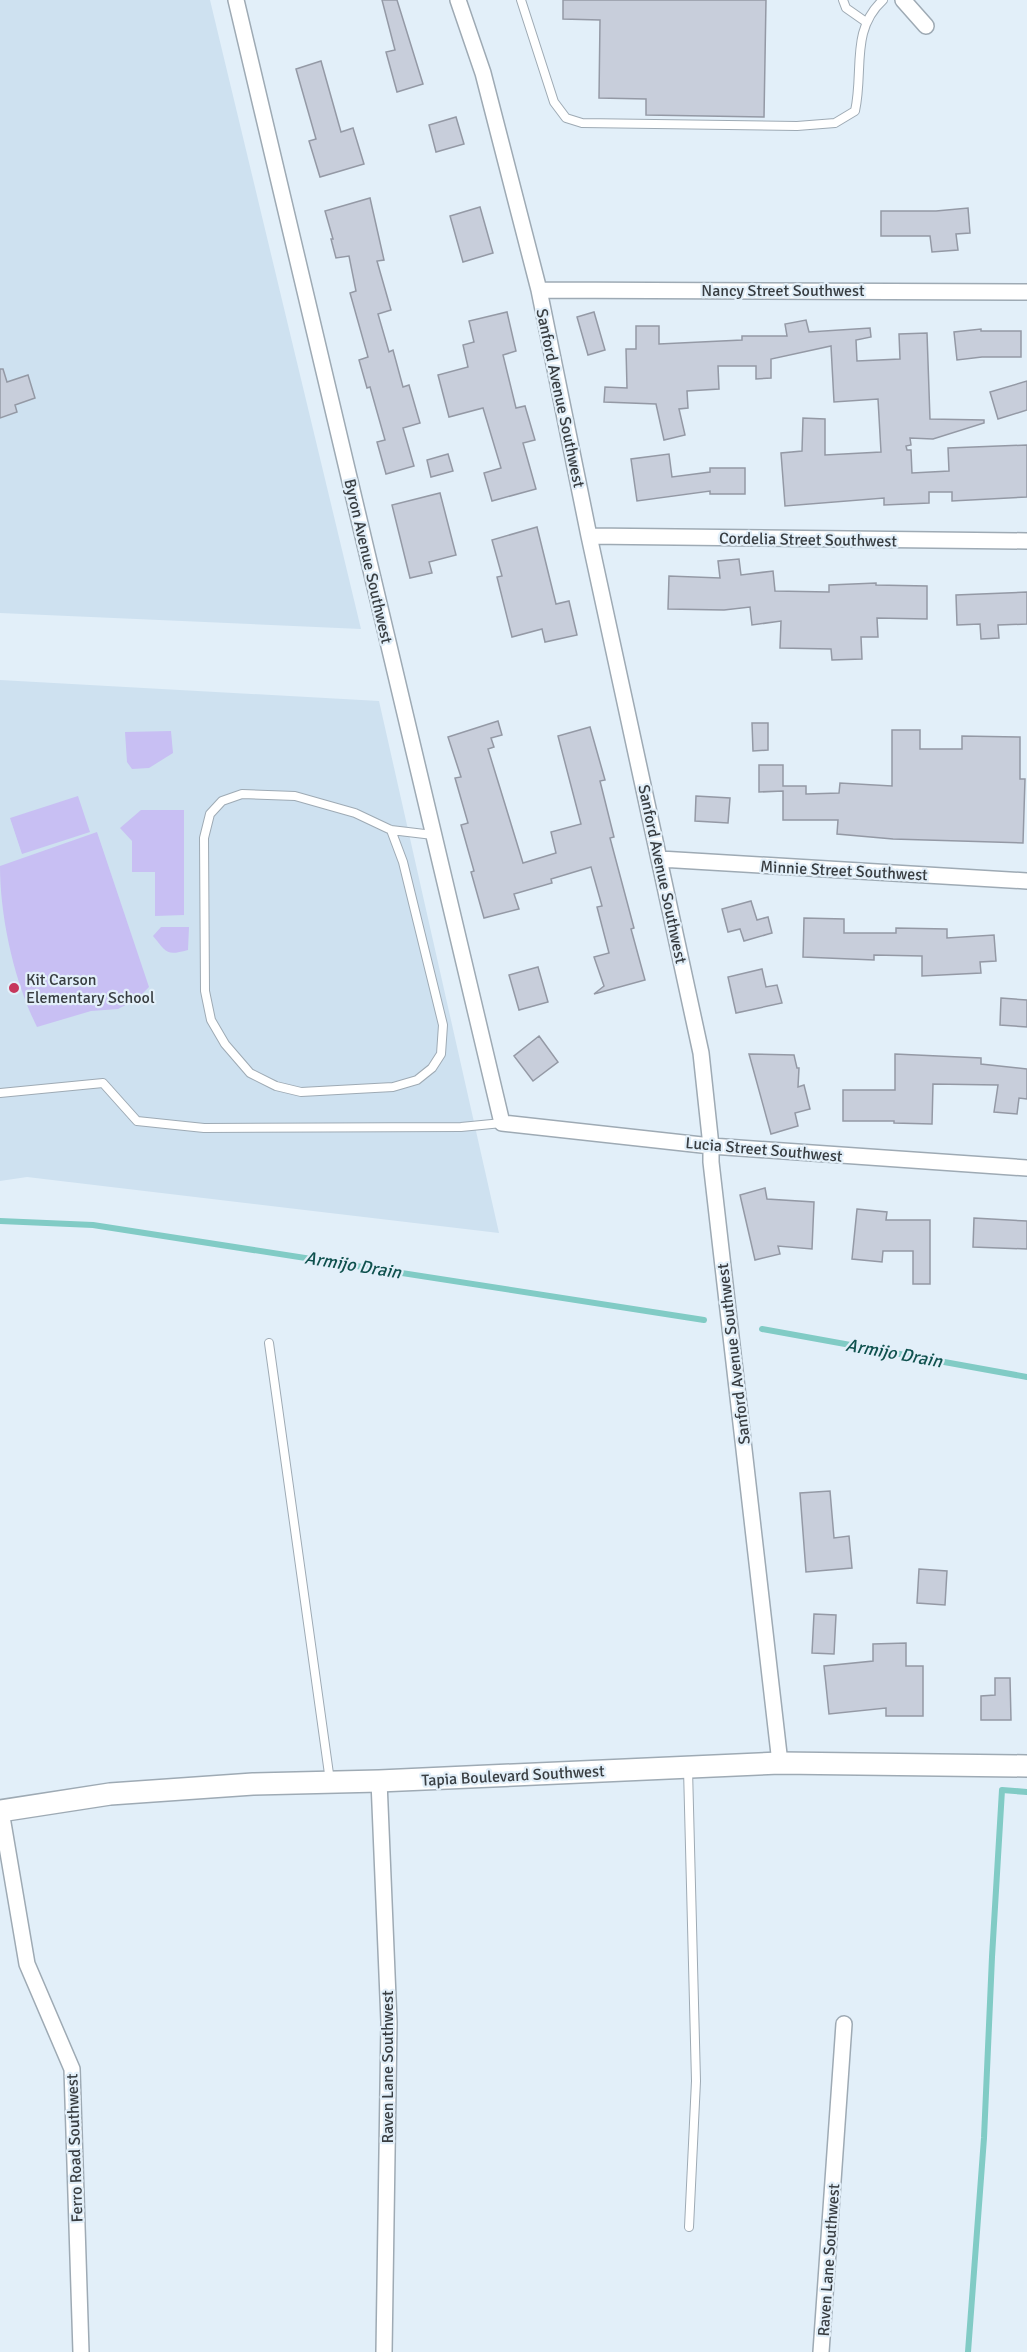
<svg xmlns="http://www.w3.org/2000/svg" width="1027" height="2352" viewBox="0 0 1027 2352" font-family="Signika,sans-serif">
	<rect width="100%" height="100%" fill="#e2eff9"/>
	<!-- built -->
	<path fill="#cee1f0" d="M0,0H210L361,629L0,613Z
		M0,680L379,701L499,1233L27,1177L0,1181Z"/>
	<!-- green -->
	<path fill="#c8bff3" d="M171,731L173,753L149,768L132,769L127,762L125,732Z
		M78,796L90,832L22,854L10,818Z
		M141,810H184V915L155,916V872H132V841L120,828Z
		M97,832L149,987L137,999L118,1009L91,1011L37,1027C14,981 0,917 0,866Z
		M161,927H189L188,950C166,956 167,953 153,936Z"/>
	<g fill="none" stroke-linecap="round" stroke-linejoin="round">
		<!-- stream -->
		<path stroke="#81cbc5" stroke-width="6" d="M0,1221L93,1225L704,1320
			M762,1329L1027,1377
			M968,2352L984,2138L992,1957L1002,1790L1027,1792"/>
	</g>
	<!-- building -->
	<path fill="#c8cedb" stroke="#9499a5" stroke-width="1.5" d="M382,0H397L423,84L397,92L386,52L395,50Z
		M563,0H766L764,117L646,115V99L599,98L600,20L563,19Z
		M321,61L341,132L353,128L364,164L320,177L309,141L316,139L296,69Z
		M456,117L464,144L436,152L429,125Z
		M370,198L384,260L377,261L391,310L378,314L389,352L393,350L403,387L409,385L420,423L403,428L414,466L386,474L377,442L385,440L370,387L367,388L359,360L368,357L350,293L356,291L349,256L336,258L331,239H333L325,211Z
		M480,207L493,253L463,262L450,216Z
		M968,208L970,233L956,234L958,250L932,252L930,236H881V211H936Z
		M507,312L516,351L503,355L516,408L525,406L535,440L523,443L536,489L492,501L484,473L501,468L483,408L449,417L438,375L468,367L463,345L474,342L469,321Z
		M594,312L605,350L588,355L577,317Z
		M806,320L809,332L870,328L871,337L856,340L857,361L900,359L899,334L927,333L930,419L984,420V423L933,439L910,438L911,445L906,446L907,450H911L912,473L949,471L948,448L1027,445V497L952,501V492H929V503L884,505V498L785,506L781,453L802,451L803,418L825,419V455L881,452L878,399L834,402L831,346L771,359V378L756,379V366H718L719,389L687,391L688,408L679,409L685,435L664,440L656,404L604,402L605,387L627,388L626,349H636V326H659V344L742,340V336H787L785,324Z
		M981,329V331H1021V357H982L957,360L954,332Z
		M0,369H3L7,382L28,375L35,398L15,405L17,412L0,418Z
		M1027,381V410L998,419L990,392Z
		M448,454L453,471L431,477L427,460Z
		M669,454L672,477L710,472V468H745V494H710V491L637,501L631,459Z
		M440,493L456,555L429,562L432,573L410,578L392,505Z
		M537,527L556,604L569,601L577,635L545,642L542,629L512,637L497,577L502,576L492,540Z
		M739,559L741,575L773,571L775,591L829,592V585L876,583V585L927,586V619L877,618L878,637H861L862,659L832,660L831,649L780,648L781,621L752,625L750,607L724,610L668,609L669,576L720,578L718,561Z
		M1027,592V624L998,625L999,638L981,639L980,624L957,625L956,595Z
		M498,721L502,735L491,738L494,747L488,749L523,863L556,853L551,832L581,824L558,736L590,727L605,780L600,781L614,837L610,838L634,928L631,929L645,980L594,994L604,986L594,957L609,953L597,907L602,906L591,867L551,879L552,883L514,894L519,909L484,918L471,872L474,871L461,825L468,823L455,778L461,777L448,737Z
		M752,723H768V750L753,751Z
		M892,730H920V749H962V736L1020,737V779H1025L1023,843L893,839L837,834L838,820H783V791L759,792V765H783V786H806V794L839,793L840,783L892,786Z
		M696,796L730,798L728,823L695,821Z
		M751,901L757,920L768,917L772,933L744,941L740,929L728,932L722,909Z
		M804,918L844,919V933H896V928L947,929V938L994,935L996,961L980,962L981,973L922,976V956L874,955V960L803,957Z
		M538,967L548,1002L519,1010L509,975Z
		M762,969L766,987L777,985L782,1003L736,1013L728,977Z
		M1001,998L1027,1000V1027L1000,1025Z
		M539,1036L558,1062L533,1081L514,1056Z
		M749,1054L794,1055L797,1068H799L798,1087L804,1085L810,1109L795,1113L798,1126L771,1134Z
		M895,1054L981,1058V1064L1027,1069V1099L1019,1098L1017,1114L994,1112L998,1085L933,1084L932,1124L894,1123V1121H843V1090H895Z
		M765,1188L767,1199L814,1202L812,1249L778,1246L780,1254L755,1260L740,1195Z
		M857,1209L887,1212L886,1220H930V1284H913V1251H883L882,1262L852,1259Z
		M974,1218L1027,1221V1249L973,1247Z
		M830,1491L834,1538L849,1536L852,1568L806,1572L800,1493Z
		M919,1569L947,1571L945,1605L917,1603Z
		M814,1614L836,1615L834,1654L812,1653Z
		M906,1643V1666H923V1716H886V1708L829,1714L824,1666L873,1661V1644Z
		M995,1678H1010L1011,1720H981V1696L995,1695Z"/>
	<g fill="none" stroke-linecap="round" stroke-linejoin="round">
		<!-- lane casing -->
		<g stroke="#9eaab4" stroke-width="10">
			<path id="lane" d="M521,0L554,102L566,118L582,123L797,126L835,123L855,111C864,71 850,30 883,0
				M843,0L846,8L866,22
				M391,830L403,862L443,1025L441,1054L432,1068L417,1080L393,1087L301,1092L276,1086L250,1073L225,1044L211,1020L205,991L204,838L210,814L222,801L242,794L295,796L355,813L391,830L433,835
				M0,1093L103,1083L137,1121L204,1128L461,1127L502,1123
				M269,1343L330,1781
				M688,1769L696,2081L689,2227"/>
		</g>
		<!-- street casing -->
		<g stroke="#9eaab4" stroke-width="18">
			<path id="street" d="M236,0L502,1123L711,1146L1027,1168
				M458,0L483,73L539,290L589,536L701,1053L711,1146V1162L780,1763
				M903,0L926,26
				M539,290L1027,292
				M589,536L1027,541
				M660,859L1027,881
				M379,1781L389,2022L384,2352
				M1,1811L27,1964L72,2069L81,2352
				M821,2352L844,2024"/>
		</g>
		<!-- secondary casing -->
		<g stroke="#9eaab4" stroke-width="24">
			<path id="secondary" d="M0,1811L110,1794L253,1784L379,1781L780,1763L1027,1766"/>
		</g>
		<!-- lane -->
		<use href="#lane" stroke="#fff" stroke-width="8"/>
		<!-- street -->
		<use href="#street" stroke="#fff" stroke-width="15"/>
		<!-- secondary -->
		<use href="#secondary" stroke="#fff" stroke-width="21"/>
	</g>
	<!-- markers -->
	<circle fill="#c6365b" stroke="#e2eff9" stroke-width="2" cx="14" cy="988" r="6"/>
	<g text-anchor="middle" stroke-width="4.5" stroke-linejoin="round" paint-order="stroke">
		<!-- street labels -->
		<g font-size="16" fill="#383d41" stroke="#e2eff9">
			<text x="783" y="296">Nancy Street Southwest</text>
			<text transform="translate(561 398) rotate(78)" y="6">Sanford Avenue Southwest</text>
			<text transform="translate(808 539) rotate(1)" y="6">Cordelia Street Southwest</text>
			<text transform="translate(369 561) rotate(77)" y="6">Byron Avenue Southwest</text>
			<text transform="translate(844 870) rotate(3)" y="6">Minnie Street Southwest</text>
			<text transform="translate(663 874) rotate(78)" y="6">Sanford Avenue Southwest</text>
			<text transform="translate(764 1149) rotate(5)" y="6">Lucia Street Southwest</text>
			<text transform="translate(733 1354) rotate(-97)" y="6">Sanford Avenue Southwest</text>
			<text transform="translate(513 1775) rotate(-3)" y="6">Tapia Boulevard Southwest</text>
			<text transform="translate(387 2067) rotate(-90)" y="6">Raven Lane Southwest</text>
			<text transform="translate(74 2148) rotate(-92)" y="6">Ferro Road Southwest</text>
			<text transform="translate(828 2260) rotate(-86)" y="6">Raven Lane Southwest</text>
		</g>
		<!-- poi labels -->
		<g font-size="16" fill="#383d41" stroke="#e2eff9" text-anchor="start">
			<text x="26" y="985">Kit Carson<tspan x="26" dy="18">Elementary School</tspan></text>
		</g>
		<!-- water labels -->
		<g font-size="18" font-style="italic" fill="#0f514e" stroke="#e2eff9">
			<text transform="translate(353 1265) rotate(9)" y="6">Armijo Drain</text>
			<text transform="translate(894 1353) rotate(10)" y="6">Armijo Drain</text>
		</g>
	</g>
</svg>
